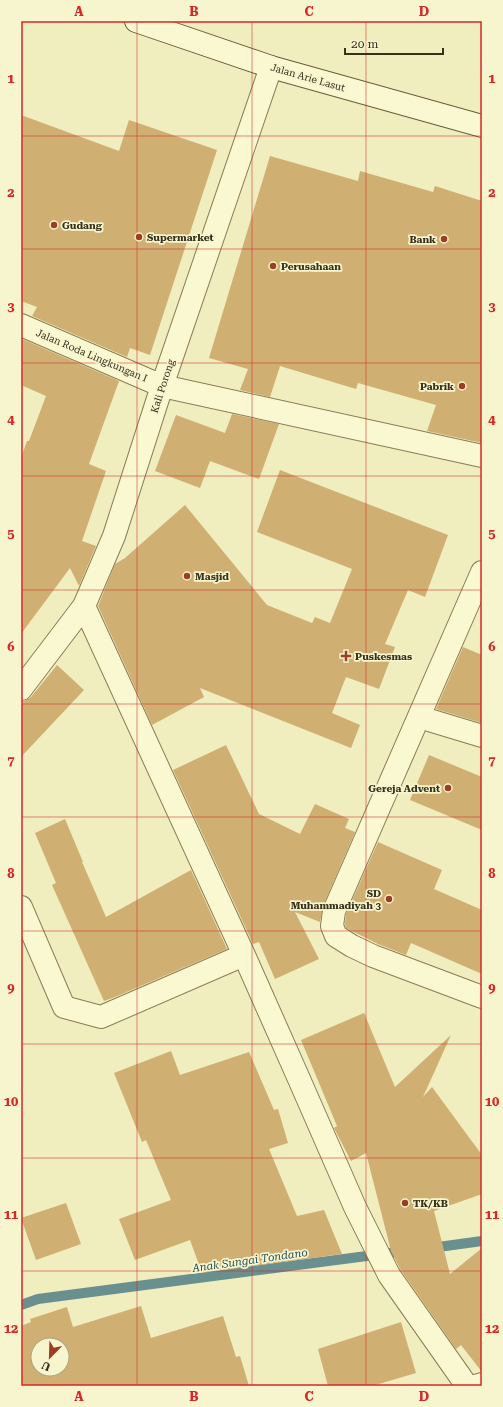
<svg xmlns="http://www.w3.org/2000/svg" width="503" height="1407" viewBox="0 0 503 1407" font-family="'Roboto Serif',serif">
	<rect width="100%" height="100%" fill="#f0edbe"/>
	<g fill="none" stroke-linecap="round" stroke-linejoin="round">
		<!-- stream -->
		<path stroke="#698f8f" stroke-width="10" d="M431,1248L482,1241
			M21,1305L38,1299L405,1251"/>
	</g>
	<!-- building -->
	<path fill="#d0af72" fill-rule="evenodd" d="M21,115L119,151L129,120L217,150L150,355L130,348L127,357L32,316L37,307L21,301Z
		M270,156L358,181L360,171L433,192L435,186L482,201V443L427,431L436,405L358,383L356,389L280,366L270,397L240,390L248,369L209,358Z
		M22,339L119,381L89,464L106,471L82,541L96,546L79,586L70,568L21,634V458L27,441H29L46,396L21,385Z
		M232,414L279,424L259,479L210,461L200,488L155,471L176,415L225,433Z
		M280,470L448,535L425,597L408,590L385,644L395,647L379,689L346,677L332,713L360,725L351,748L200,688L204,697L152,725L98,606L115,564L125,558L185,505L267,605L312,623L315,617L330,623L352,569L257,532Z
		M463,647L482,655V723L436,709Z
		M57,665L84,690L21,757V703L31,697Z
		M226,745L259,814L300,834L315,804L349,819L345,828L355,832L323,906L320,922L295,912L319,959L275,979L259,942L253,944L173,770Z
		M429,755L482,777V830L410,800Z
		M65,819L83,862H82L106,917L191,870L227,949L115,997L104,1001L52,885L56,883L35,833Z
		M378,842L442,870L434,889L482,910V974L411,943L406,955L378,944L346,928L345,924L346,914Z
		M364,1013L395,1087L451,1035L423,1097L432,1087L482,1155V1194L434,1211L450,1274L482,1248V1372L461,1345L456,1349L400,1269L391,1251L366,1153L351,1161L334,1128L337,1126L301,1040Z
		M171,1051L180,1075L249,1052L274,1110L278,1109L288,1143L269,1149L297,1216L324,1210L342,1254L202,1273L190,1240L135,1260L119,1219L171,1200L146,1140L142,1142L114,1073Z
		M66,1203L81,1244L36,1260L21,1218Z
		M141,1306L151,1338L223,1316L236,1357L240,1356L249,1386H21V1326L31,1322L30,1319L67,1307L73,1327ZM38,1345H62V1369H38Z
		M401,1322L416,1373L372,1386H328L318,1349Z"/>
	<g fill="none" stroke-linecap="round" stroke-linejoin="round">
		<!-- minor casing -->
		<g stroke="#897d56" stroke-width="24">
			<path id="minor" d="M21,325L162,386L482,456
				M482,572L334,911L332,926L336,936L352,946L373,956L482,997
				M84,606L244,955L299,1079L355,1207L389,1275L467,1386
				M21,689L84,606L114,536L162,386L271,67
				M419,717L482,736
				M21,907L64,1007L101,1017L244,955"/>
		</g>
		<!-- tertiary casing -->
		<g stroke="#897d56" stroke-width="24">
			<path id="tertiary" d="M475,1386L482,1384"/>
		</g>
		<!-- secondary casing -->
		<g stroke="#6a5d39" stroke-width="24">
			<path id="secondary" d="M136,21L271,67L482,126"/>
		</g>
		<!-- minor -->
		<use href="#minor" stroke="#faf8d1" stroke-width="22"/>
		<!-- tertiary -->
		<use href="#tertiary" stroke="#faf8d1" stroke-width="22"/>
		<!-- secondary -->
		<use href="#secondary" stroke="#faf8d1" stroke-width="22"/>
	</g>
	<!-- grid -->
	<path fill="none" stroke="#d62828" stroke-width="1" stroke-opacity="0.55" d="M137,21V1386M252,21V1386M366,21V1386M21,136H482M21,249H482M21,363H482M21,476H482M21,590H482M21,704H482M21,817H482M21,931H482M21,1044H482M21,1158H482M21,1271H482"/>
	<!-- markers -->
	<g fill="#9b3e23" stroke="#f7f5ce" stroke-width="1.5">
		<circle cx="54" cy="225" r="4"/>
		<circle cx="139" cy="237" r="4"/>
		<circle cx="444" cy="239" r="4"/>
		<circle cx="273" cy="266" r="4"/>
		<circle cx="462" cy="386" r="4"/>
		<circle cx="187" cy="576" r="4"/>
		<path d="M344 650h4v4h4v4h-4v4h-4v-4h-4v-4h4z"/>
		<circle cx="448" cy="788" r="4"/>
		<circle cx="389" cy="899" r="4"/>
		<circle cx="405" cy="1203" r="4"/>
	</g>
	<g text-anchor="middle" stroke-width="3.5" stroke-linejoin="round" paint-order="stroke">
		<!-- street labels -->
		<g font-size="10" fill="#37301b" stroke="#f7f5ce">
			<text transform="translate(308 77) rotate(16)" y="4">Jalan Arie Lasut</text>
			<text transform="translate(92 355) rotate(23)" y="4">Jalan Roda Lingkungan I</text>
			<text transform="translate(162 386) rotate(-72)" y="4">Kali Porong</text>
		</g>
		<!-- poi labels -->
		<g font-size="10" font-weight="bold" fill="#37301b" stroke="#f7f5ce" text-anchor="start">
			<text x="62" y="229">Gudang</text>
			<text x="147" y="241">Supermarket</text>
			<text x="436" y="243" text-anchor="end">Bank</text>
			<text x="281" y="270">Perusahaan</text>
			<text x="454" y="390" text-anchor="end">Pabrik</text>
			<text x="195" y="580">Masjid</text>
			<text x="355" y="660">Puskesmas</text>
			<text x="440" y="792" text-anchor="end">Gereja Advent</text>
			<text x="381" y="897" text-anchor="end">SD<tspan x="381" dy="12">Muhammadiyah 3</tspan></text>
			<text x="413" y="1207">TK/KB</text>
		</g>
		<!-- water labels -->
		<g font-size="11" font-style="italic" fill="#2a5058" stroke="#f7f5ce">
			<text transform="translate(250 1260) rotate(-8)" y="4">Anak Sungai Tondano</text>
		</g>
	</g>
	<!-- border -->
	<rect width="503" height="1407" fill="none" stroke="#f7f5ce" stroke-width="44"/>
	<!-- north arrow -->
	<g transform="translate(50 1357) rotate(203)"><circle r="19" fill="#f7f5ce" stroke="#aaa686"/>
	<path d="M0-3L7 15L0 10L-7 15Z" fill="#9b3e23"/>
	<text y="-6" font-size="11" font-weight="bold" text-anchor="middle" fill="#37301b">U</text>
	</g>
	<!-- scale -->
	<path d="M345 48v6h98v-6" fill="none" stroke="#37301b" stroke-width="2"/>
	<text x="351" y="48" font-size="12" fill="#37301b" stroke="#f7f5ce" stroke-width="3" paint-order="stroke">20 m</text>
	<rect x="22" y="22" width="459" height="1363" fill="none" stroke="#d62828" stroke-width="1.5"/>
	<g font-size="13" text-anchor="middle" font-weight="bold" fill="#d62828">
		<text x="79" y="16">A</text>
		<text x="194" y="16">B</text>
		<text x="309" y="16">C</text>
		<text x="424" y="16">D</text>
		<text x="11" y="83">1</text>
		<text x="492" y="83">1</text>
		<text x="11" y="197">2</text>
		<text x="492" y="197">2</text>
		<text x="11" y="311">3</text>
		<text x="492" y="311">3</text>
		<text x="11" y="424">4</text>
		<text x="492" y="424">4</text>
		<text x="11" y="538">5</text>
		<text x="492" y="538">5</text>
		<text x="11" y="651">6</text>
		<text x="492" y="651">6</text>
		<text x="11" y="765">7</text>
		<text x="492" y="765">7</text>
		<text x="11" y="878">8</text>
		<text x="492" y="878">8</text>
		<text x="11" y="992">9</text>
		<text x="492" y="992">9</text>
		<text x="11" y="1106">10</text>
		<text x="492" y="1106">10</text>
		<text x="11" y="1219">11</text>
		<text x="492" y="1219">11</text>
		<text x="11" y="1333">12</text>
		<text x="492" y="1333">12</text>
		<text x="79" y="1401">A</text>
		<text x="194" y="1401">B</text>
		<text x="309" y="1401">C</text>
		<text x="424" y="1401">D</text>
	</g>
</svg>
